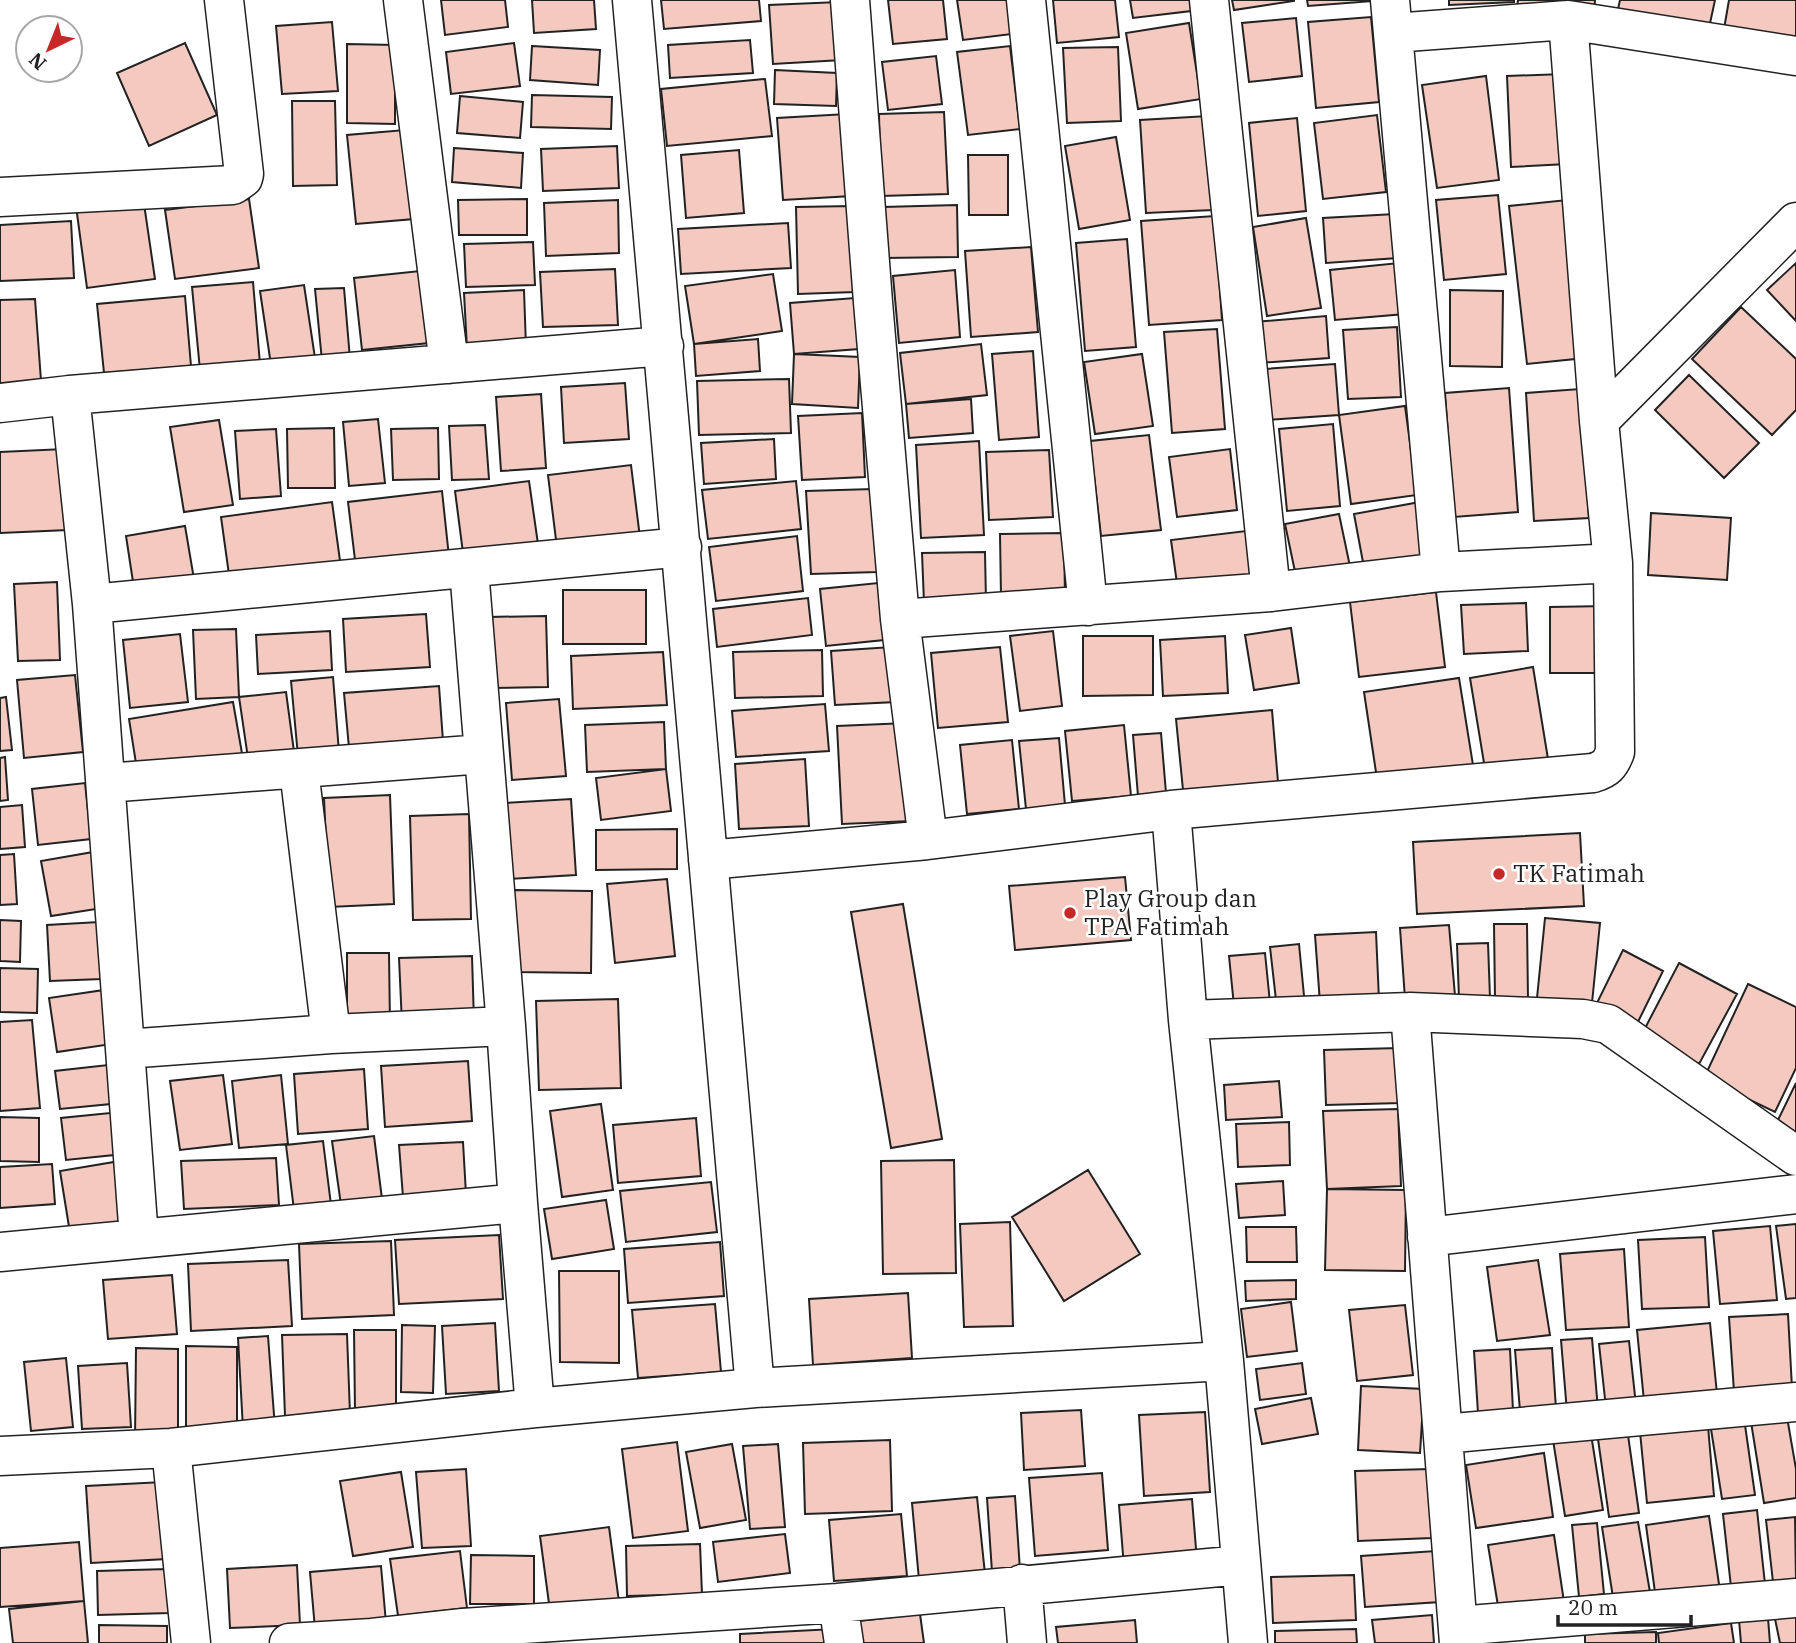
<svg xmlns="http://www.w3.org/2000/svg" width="1796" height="1643" viewBox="0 0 1796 1643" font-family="'IBM Plex Serif',serif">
	<rect width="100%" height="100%" fill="#fff"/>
	<!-- building -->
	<path fill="#f3c9c0" stroke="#222" stroke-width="2" d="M441,0H505L508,27L445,35Z
		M532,0H594L596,29L534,33Z
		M661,0H759L761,21L664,29Z
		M888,0H943L947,39L893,44Z
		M957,0H1016L1021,33L963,40Z
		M1053,0H1115L1119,37L1057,43Z
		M1130,0H1190L1191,11L1133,18Z
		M1232,0H1294V1L1234,10Z
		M1307,0H1373L1374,1L1308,6Z
		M1449,0H1514V2L1449,5Z
		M1518,0H1595L1594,14L1517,7Z
		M1620,0H1715L1709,28L1618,9Z
		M1729,0H1796V41L1724,29Z
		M839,2L842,60L773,64L769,5Z
		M1371,17L1379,102L1316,108L1308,22Z
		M1296,18L1302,76L1249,82L1242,23Z
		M332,22L338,91L282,94L276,26Z
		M1189,23L1201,99L1138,109L1126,33Z
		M750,40L753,73L670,78L668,45Z
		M185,43L217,115L149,146L117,73Z
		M514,43L520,86L451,94L446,52Z
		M347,44L395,45V124L347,123Z
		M532,46L600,50L598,85L530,80Z
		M1010,46L1020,129L968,135L957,52Z
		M1118,47L1121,121L1067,123L1063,48Z
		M936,56L942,104L888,110L882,62Z
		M775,70L837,73L836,106L774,104Z
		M1563,74L1567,164L1511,167L1507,76Z
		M1486,76L1499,180L1437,188L1422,85Z
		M765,79L772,136L667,146L661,89Z
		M532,95L612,97L611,129L531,127Z
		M460,96L523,102L520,138L457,133Z
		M292,101H335L337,185L293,186Z
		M944,112L948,194L881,196L879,114Z
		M847,114L852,196L783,200L777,118Z
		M1377,115L1386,192L1323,199L1314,123Z
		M1208,116L1213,210L1146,213L1140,120Z
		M1297,118L1306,211L1258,216L1249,123Z
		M405,130L414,219L356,224L347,135Z
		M1116,137L1130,220L1079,229L1065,146Z
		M617,146L619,188L543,191L541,149Z
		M454,148L523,153L521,188L452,182Z
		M739,150L744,213L686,218L681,155Z
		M968,155H1008V215H969Z
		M1498,195L1506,274L1444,280L1436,200Z
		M143,197L155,279L87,288L76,206Z
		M249,199L259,268L175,279L165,210Z
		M527,199V235H459L458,200Z
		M618,200L619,253L546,256L544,203Z
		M1567,200L1585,358L1527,364L1509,206Z
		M957,205L958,257L884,258L883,207Z
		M852,206L855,292L798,294L796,207Z
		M1395,214L1398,258L1326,263L1323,218Z
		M1215,216L1222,320L1149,325L1141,221Z
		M1306,218L1321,308L1267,316L1253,227Z
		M71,221L74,278L0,281V225Z
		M788,223L791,268L681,274L678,229Z
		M1127,239L1136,347L1085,351L1076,243Z
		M533,242L535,285L466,287L464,244Z
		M1031,247L1038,332L971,337L965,251Z
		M1399,263L1405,314L1335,320L1330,270Z
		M1796,263V321L1767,290Z
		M615,269L618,325L543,327L540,272Z
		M955,270L960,337L899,343L893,276Z
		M420,271L429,343L362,350L354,278Z
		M773,274L782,331L694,344L685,286Z
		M253,282L260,364L200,370L192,287Z
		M304,285L315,358L271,365L260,291Z
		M344,288L350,359L322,361L315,289Z
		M524,290L526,347L467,349L464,293Z
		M1450,290L1503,291L1502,367L1450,366Z
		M185,296L191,366L104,373L97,304Z
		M855,298L859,349L794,354L790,303Z
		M35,299L42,394L0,397V300Z
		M1741,307L1796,359V410L1772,435L1692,359Z
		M1326,316L1329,358L1258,363L1254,322Z
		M1397,327L1401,397L1348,399L1343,330Z
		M1217,329L1225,429L1172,433L1164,332Z
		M758,339L760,371L696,376L694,344Z
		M981,344L987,395L906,404L900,353Z
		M1033,351L1039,437L999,440L992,354Z
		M794,354L860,357L858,408L792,404Z
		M1142,354L1153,426L1095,434L1084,362Z
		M1335,364L1339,415L1267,420L1264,369Z
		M1689,375L1759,443L1724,478L1655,410Z
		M789,379L791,433L699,435L697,381Z
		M625,383L629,439L564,443L561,387Z
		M1509,388L1518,512L1454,517L1445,393Z
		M1580,389L1589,518L1534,521L1526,393Z
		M541,394L546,468L501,471L496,397Z
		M971,399L973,433L909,438L906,404Z
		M1405,406L1417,495L1351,504L1339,415Z
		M862,413L865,477L802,480L798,416Z
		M378,419L385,483L349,486L343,422Z
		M219,420L233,505L184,512L170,427Z
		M1333,424L1340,506L1287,511L1279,429Z
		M485,425L489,479L452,480L449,426Z
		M334,428L335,488H288L287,429Z
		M438,428L439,479L393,480L391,429Z
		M276,429L281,496L240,499L235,431Z
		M1149,435L1161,530L1101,536L1090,441Z
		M774,439L776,479L704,484L701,443Z
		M979,441L984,535L921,538L916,445Z
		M64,449L68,530L0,533V452Z
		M1230,449L1237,510L1177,517L1169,457Z
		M1049,450L1053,517L989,520L986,452Z
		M631,465L640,538L557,548L548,475Z
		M529,481L538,544L463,553L455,491Z
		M796,481L801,529L708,539L702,490Z
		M873,489L877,572L811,574L806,491Z
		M442,491L449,557L356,568L348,502Z
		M332,502L341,568L230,582L221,517Z
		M1420,502L1431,561L1365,573L1354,514Z
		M1651,513L1731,518L1727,580L1648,575Z
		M1339,514L1352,576L1298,586L1285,524Z
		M185,526L195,585L135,595L126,536Z
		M1246,531L1253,581L1178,591L1171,540Z
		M1064,533L1065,597H1001L1000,534Z
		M797,536L803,591L716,601L709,547Z
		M985,552L986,602L924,603L922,553Z
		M57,582L60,660L18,661L14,584Z
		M878,583L884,640L826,646L820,589Z
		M563,590H646V644H563Z
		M1436,592L1445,667L1359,677L1350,602Z
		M808,598L812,635L717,647L713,609Z
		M1526,603L1528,651L1464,654L1461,605Z
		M1607,606V673H1550V607Z
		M426,614L430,667L346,672L343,619Z
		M546,616L548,687L489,688L488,617Z
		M1291,628L1299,683L1254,690L1245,635Z
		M236,629L239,697L196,699L193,630Z
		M330,631L332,670L258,674L256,635Z
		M1053,631L1062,706L1020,711L1010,636Z
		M180,634L188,702L130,708L123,640Z
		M1083,636H1153V695L1083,696Z
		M1225,636L1228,693L1163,696L1160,640Z
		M892,647L896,702L835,705L831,651Z
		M1000,647L1008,722L938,728L931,653Z
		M822,650L823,696L735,698L733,652Z
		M663,652L667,705L573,709L571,656Z
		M1533,667L1548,759L1485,769L1470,678Z
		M75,675L83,752L24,758L17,680Z
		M333,677L339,752L298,756L291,681Z
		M1459,678L1473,765L1377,779L1364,692Z
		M439,686L443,741L349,748L344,693Z
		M286,692L295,759L249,765L239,697Z
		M6,697L12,750L0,751V698Z
		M559,699L566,776L512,780L506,703Z
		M233,702L243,759L138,776L129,719Z
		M825,704L829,751L736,757L732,711Z
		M1272,710L1278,782L1183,790L1176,719Z
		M664,722L666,769L587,772L585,725Z
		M907,723L912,821L842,824L837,726Z
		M1124,725L1131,796L1072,801L1065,731Z
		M1161,733L1166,793L1138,796L1133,735Z
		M1059,738L1065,805L1026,809L1019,741Z
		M1012,740L1019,809L967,814L960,745Z
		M5,757L8,800L0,801V758Z
		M805,759L809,826L739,829L735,764Z
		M666,769L671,811L601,820L596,778Z
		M85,783L91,839L38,845L32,789Z
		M390,795L394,904L329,907L324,798Z
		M571,799L576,875L509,879L504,803Z
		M22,805L25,847L0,849V807Z
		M469,814L471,919L413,920L410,816Z
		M677,829V869L596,870V830Z
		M1580,833L1584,906L1417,914L1413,842Z
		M99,851L109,907L51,916L41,861Z
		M14,854L17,904L0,905V855Z
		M1125,877L1131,940L1015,950L1009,886Z
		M667,879L675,956L615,963L607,884Z
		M514,890L592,891L591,973L514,972Z
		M903,904L942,1139L891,1148L851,912Z
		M1545,918L1600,923L1592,1003L1537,998Z
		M0,920L21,921L20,962L0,961Z
		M99,922L102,979L50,981L47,925Z
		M1494,924H1527L1528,999H1495Z
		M1449,925L1455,996L1405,999L1400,928Z
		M1376,932L1379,1000L1320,1003L1315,935Z
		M1488,943L1490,998L1459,999L1457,944Z
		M1299,944L1305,1006L1277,1009L1270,947Z
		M1623,950L1663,971L1634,1030L1594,1009Z
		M347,953H389L390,1025L347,1026Z
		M1265,953L1271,1013L1235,1016L1229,956Z
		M472,956L474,1022L402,1024L399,958Z
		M1679,963L1737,994L1699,1064L1642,1034Z
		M0,968L38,969L37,1013L0,1012Z
		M1748,984L1796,1007V1068L1775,1112L1704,1078Z
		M104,990L112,1044L57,1052L49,998Z
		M618,999L621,1088L539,1090L536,1001Z
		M32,1020L40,1108L0,1111V1022Z
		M1399,1048L1401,1103L1326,1105L1324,1050Z
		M468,1061L472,1121L385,1127L381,1066Z
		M117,1064L121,1103L60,1109L55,1071Z
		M364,1069L368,1129L298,1134L294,1074Z
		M223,1075L232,1144L180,1150L170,1081Z
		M281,1075L288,1144L239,1148L232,1081Z
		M1279,1081L1282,1117L1226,1120L1224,1085Z
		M1796,1083V1132L1777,1122Z
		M601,1104L613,1190L562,1197L550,1111Z
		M1398,1109L1401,1186L1327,1189L1323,1111Z
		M120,1112L124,1154L66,1160L61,1118Z
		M0,1117L39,1118V1162L0,1161Z
		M696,1118L701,1176L618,1183L613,1125Z
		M1289,1122L1290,1165L1238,1167L1236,1124Z
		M374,1136L382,1199L341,1205L332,1141Z
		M323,1141L331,1205L294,1210L286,1145Z
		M463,1142L466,1194L403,1197L399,1145Z
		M276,1158L279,1205L184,1209L181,1161Z
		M954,1160L956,1273L883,1274L881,1161Z
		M120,1161L130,1224L70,1233L60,1171Z
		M52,1164L55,1204L0,1208V1167Z
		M1088,1170L1140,1254L1064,1301L1012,1217Z
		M1283,1181L1285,1215L1239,1218L1236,1184Z
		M711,1182L717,1232L626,1242L620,1191Z
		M1327,1189L1406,1190L1405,1271L1325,1270Z
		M606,1200L614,1249L552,1259L544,1209Z
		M1010,1222L1013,1326L964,1327L960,1224Z
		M1796,1224V1298L1786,1299L1776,1226Z
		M1770,1226L1777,1300L1720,1304L1713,1231Z
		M1246,1227H1296L1297,1262H1247Z
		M499,1235L503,1299L399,1304L395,1240Z
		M1705,1237L1709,1307L1642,1309L1638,1240Z
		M391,1241L394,1315L302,1319L299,1244Z
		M720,1242L724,1296L628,1303L624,1249Z
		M1624,1249L1629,1327L1566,1330L1560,1254Z
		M288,1260L292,1326L191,1331L188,1264Z
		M1538,1260L1550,1335L1497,1341L1487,1267Z
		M559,1271H619V1363L560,1362Z
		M172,1275L177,1334L108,1339L103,1280Z
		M1296,1280V1299L1246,1301L1245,1281Z
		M908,1293L912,1358L813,1365L809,1299Z
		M1291,1302L1297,1351L1247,1357L1241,1309Z
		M715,1304L721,1372L638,1378L632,1310Z
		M1405,1305L1413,1375L1357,1381L1349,1310Z
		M1788,1314L1792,1388L1734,1392L1729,1317Z
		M495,1323L499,1391L446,1394L442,1326Z
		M1710,1323L1717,1394L1644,1401L1637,1330Z
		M402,1325L435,1326L433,1393L401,1392Z
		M354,1330H396V1410L355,1411Z
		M347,1334L350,1414L285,1416L282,1335Z
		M268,1336L275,1428L243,1429L238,1338Z
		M1592,1338L1598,1410L1567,1412L1561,1340Z
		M1629,1341L1636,1405L1606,1408L1599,1344Z
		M186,1346L237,1347V1439H186Z
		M136,1348L178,1349V1441L135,1440Z
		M1552,1348L1556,1409L1520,1411L1515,1350Z
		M1510,1349L1513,1411L1478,1413L1474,1351Z
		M66,1358L73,1427L31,1431L24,1362Z
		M127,1363L131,1427L82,1429L78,1366Z
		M1302,1363L1306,1394L1260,1400L1256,1369Z
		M1361,1386L1424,1389L1420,1453L1358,1450Z
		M1311,1398L1318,1434L1262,1444L1255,1409Z
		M1081,1410L1085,1466L1024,1470L1021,1413Z
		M1205,1412L1210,1492L1144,1496L1139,1415Z
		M1787,1417L1796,1469V1498L1764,1503L1751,1422Z
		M1745,1425L1755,1495L1722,1499L1711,1429Z
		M1708,1426L1714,1496L1647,1503L1640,1432Z
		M1591,1434L1603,1510L1565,1516L1553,1440Z
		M1628,1435L1639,1513L1609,1517L1598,1439Z
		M890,1440L892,1511L805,1514L803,1443Z
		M677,1442L688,1531L633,1538L622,1449Z
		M732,1444L746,1520L700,1528L686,1452Z
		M778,1444L785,1527L750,1529L743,1446Z
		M1544,1453L1553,1517L1476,1528L1466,1465Z
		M466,1469L471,1546L422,1548L416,1472Z
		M1430,1469L1432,1538L1358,1541L1355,1471Z
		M401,1472L413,1547L353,1556L340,1481Z
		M1102,1473L1108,1550L1035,1556L1029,1478Z
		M163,1482L167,1559L91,1563L86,1486Z
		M1015,1496L1020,1570L992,1572L987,1498Z
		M977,1497L985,1574L919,1580L912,1503Z
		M1192,1499L1197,1561L1124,1567L1119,1505Z
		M1757,1510L1765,1584L1731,1587L1723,1514Z
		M901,1514L907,1576L834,1581L829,1520Z
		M1709,1516L1720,1591L1656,1600L1646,1525Z
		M1795,1517L1796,1580L1773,1582L1766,1520Z
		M1638,1522L1651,1598L1614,1604L1602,1527Z
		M1597,1523L1604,1594L1579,1597L1572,1525Z
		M609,1527L619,1602L550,1611L540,1536Z
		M785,1534L790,1573L718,1582L713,1542Z
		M1554,1535L1564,1602L1499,1612L1488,1545Z
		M79,1542L84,1601L0,1607V1548Z
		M700,1544L702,1594L627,1596L626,1546Z
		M460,1551L467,1608L398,1616L390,1559Z
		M1436,1551L1440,1602L1365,1607L1361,1556Z
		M471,1555L534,1556V1604H470Z
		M297,1565L300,1625L230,1628L227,1569Z
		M381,1566L386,1623L315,1629L310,1572Z
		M168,1569L170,1613L98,1615L97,1571Z
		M1354,1575L1356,1620L1273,1623L1271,1577Z
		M84,1601L88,1643H13L9,1609Z
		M920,1614L924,1643H853L850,1622Z
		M1432,1615L1434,1643H1375L1372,1620Z
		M1796,1615V1643H1780L1775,1619Z
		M1768,1618L1770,1643H1741L1739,1620Z
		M1135,1620L1137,1643H1058L1056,1627Z
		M1731,1623L1734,1643H1659L1658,1633Z
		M99,1625L167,1626V1643H99Z
		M834,1629L835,1643H740V1634Z
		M1356,1629L1357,1643H1275V1631Z
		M1656,1632V1643H1585V1634Z"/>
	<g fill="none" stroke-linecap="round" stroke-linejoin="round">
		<!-- street casing -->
		<g stroke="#222" stroke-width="41">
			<path id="street" d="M403,0L449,364
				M632,0L755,1388
				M850,0L873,302L900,619L928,840
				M1026,0L1088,606
				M1209,0L1271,592
				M1390,0L1441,572
				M1568,20L1599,421
				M1393,33L1568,20L1796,56
				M0,197L233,185L243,178L244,174L224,0
				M70,395L92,604L139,1238
				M0,403L70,395L664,346
				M469,569L506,1026L518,1203L535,1408
				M92,604L682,547
				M900,619L1271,592L1441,572L1613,563
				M299,770L331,1034
				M106,783L483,754
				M1171,810L1188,1020L1224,1361L1248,1643
				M708,860L928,840L1171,810L1593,773C1606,769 1610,765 1615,752L1613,563L1599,421L1796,222
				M1410,1012L1459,1643
				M1188,1020L1410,1012L1583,1019L1608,1024L1796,1156
				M125,1049L331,1034L506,1026
				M1427,1237L1796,1194
				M0,1252L518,1203
				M1443,1434L1796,1402
				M171,1448L191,1643
				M0,1456L171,1448L535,1408L755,1388L1224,1361
				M1022,1584L1027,1643
				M838,1603L844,1643
				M1458,1626L1796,1598
				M289,1643L372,1638L463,1628L838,1603L1241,1565"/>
		</g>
		<!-- street -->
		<use href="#street" stroke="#fff" stroke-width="38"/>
	</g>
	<!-- markers -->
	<g fill="#c62828" stroke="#fff" stroke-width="2.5">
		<circle cx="1499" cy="874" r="7"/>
		<circle cx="1070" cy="913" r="7"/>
	</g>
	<g text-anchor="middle" stroke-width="5" stroke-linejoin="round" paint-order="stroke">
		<!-- poi labels -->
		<g font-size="24" fill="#222" stroke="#fff" text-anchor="start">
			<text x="1513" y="882">TK Fatimah</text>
			<text x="1084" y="907">Play Group dan<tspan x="1084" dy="28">TPA Fatimah</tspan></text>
		</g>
	</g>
	<!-- north arrow -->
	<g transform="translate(49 49) rotate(223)"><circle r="33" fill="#ffffff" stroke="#a7a7a7" stroke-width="2"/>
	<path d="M0-5L12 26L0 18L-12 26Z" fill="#c62828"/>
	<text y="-10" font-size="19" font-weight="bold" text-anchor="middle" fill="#222222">N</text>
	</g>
	<!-- scale -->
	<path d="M1558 1615v10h133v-10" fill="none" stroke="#222222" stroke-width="3.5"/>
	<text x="1568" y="1615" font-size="21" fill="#222222" stroke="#ffffff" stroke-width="5" paint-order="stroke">20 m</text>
</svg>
